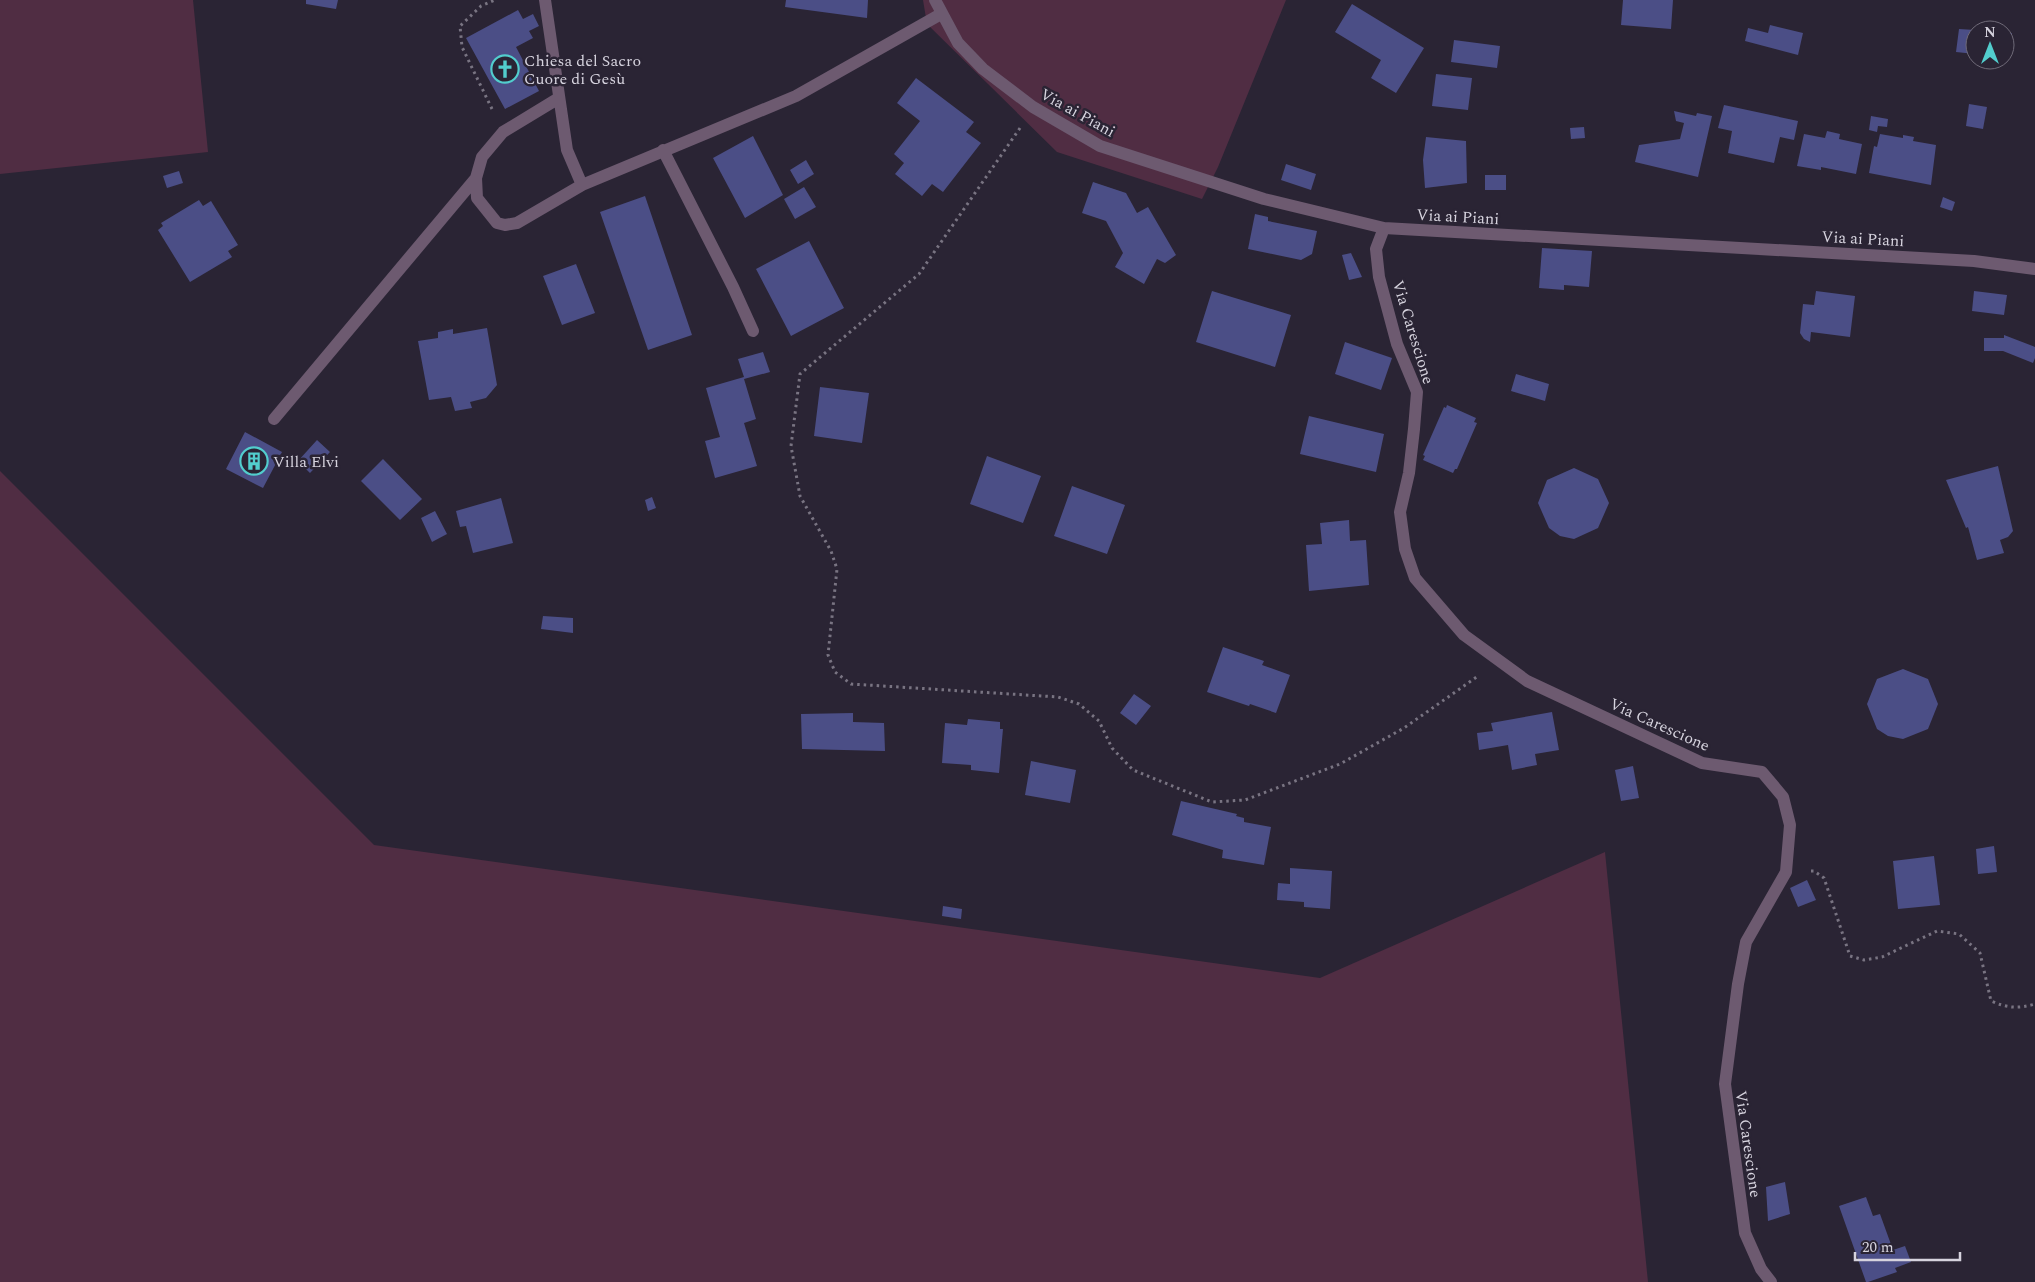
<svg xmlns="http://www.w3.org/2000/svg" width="2035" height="1282" viewBox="0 0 2035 1282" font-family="Spectral,serif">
	<rect width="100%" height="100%" fill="#2a2434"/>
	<!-- green -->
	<path fill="#502d43" d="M0,0H193L208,152L0,174Z
		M923,0H1286L1218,167L1202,199L1057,152L927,24Z
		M0,471L374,845L1320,978L1605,852L1648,1282H0Z"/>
	<!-- building -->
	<path fill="#4b4e86" d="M306,0H338L336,9L306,4Z
		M786,0H868L867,18L785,7Z
		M1623,0H1673L1671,29L1621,25Z
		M1352,4L1424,48L1396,93L1371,78L1381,60L1335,32Z
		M518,10L523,19L533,14L539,26L529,31L533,38L516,47L539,91L505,109L466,38Z
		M1770,25L1803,33L1798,55L1745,41L1748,28L1768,33Z
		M1959,29L1975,30V54L1956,52Z
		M2005,33H2012L2010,55L2005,54Z
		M1454,40L1500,46L1497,68L1451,62Z
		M1436,74L1472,78L1468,110L1432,106Z
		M916,78L974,122L966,132L981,143L943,192L932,184L922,196L895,174L904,163L894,154L920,121L897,103Z
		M1969,104L1987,107L1983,129L1966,126Z
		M1724,105L1798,121L1794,140L1780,137L1774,163L1728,153L1732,131L1718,128Z
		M1674,111L1696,116L1697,113L1712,116L1698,177L1635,162L1639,145L1680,139L1684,123L1676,121Z
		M1871,116L1888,119L1887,127L1878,126L1877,132L1869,130Z
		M1584,127L1585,138L1571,139L1570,128Z
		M1827,131L1840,134L1839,139L1862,144L1856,174L1821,167V170L1797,166L1804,134L1825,138Z
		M1880,134L1903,138V135L1914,137L1913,141L1936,145L1931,185L1869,173L1874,146L1877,147Z
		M753,136L783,195L745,218L713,158Z
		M1426,137L1466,141L1467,183L1425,188L1423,160Z
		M806,160L814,174L798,184L790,170Z
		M1286,164L1316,174L1311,190L1281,180Z
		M179,171L183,183L167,188L163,176Z
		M1485,175H1506V190H1485Z
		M1093,182L1126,193L1137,213L1148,207L1176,255L1165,263L1157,259L1144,284L1115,267L1123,253L1106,221L1082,213Z
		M804,187L816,207L795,219L784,199Z
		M645,196L692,335L648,350L600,212Z
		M1943,197L1955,202L1952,211L1940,207Z
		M199,200L203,206L211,201L238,245L228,251L232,257L190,282L158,230L163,226L161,223Z
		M1255,214L1268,217V221L1317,231L1312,254L1301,260L1248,249Z
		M809,241L844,308L791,336L756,269Z
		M1542,248L1592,251L1589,287L1564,285V290L1539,288Z
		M1351,253L1362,277L1349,280L1342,255Z
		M576,264L595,313L562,325L543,276Z
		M1212,291L1291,315L1275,367L1196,342Z
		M1816,291L1855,296L1850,337L1811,332L1810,342L1804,339L1800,333L1803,304L1814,305Z
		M1974,291L2007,295L2004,315L1972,311Z
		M487,328L497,385L486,398L470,402L472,408L455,411L451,397L429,400L418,341L438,338V332L453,329V334Z
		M2004,335L2035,347V358L2033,363L2003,351H1984V338H2004Z
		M1345,342L1392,358L1381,390L1335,374Z
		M763,352L770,372L744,379L756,419L744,423L757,466L715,478L705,441L720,437L706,388L744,377L738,359Z
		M1516,374L1549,384L1545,401L1511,391Z
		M820,387L869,393L862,443L814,436Z
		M1447,405L1476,418L1474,422L1477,423L1457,469H1455L1453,473L1423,460L1425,456L1423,455L1444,407L1446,408Z
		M1309,416L1384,434L1376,472L1300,454Z
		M245,432L282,452L263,488L226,469Z
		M317,440L330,452L310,473L298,461Z
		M987,456L1041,476L1023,523L970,504Z
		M383,459L422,499L400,520L361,481Z
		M1998,466L2013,531L2008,537L2000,540L2004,553L1977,560L1968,527L1966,528L1946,480Z
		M1574,468L1598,479L1609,503L1598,528L1574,539L1560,536L1549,528L1538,503L1547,480Z
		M1072,486L1125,505L1107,554L1054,536Z
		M652,497L656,508L648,511L645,500Z
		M501,498L513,543L473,553L466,526L460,527L456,511Z
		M435,511L447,534L432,542L421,518Z
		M1349,520L1350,541L1366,540L1369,585L1309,591L1306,545L1322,544L1320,523Z
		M543,616L573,618V633L541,629Z
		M1223,647L1264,661L1262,665L1290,675L1276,713L1250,704L1249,706L1207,692Z
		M1903,669L1928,679L1938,704L1928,729L1903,739L1888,736L1877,729L1867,704L1877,679Z
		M1134,694L1151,706L1136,725L1120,713Z
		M1552,712L1559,750L1535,754L1537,765L1512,770L1508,745L1479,750L1477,733L1493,731L1491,723Z
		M853,713V722L884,723L885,751L802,749L801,714Z
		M968,719L1000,722V729H1003L999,773L971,770V765L942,763L945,723L967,725Z
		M1031,761L1076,770L1070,803L1025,795Z
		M1633,766L1639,798L1621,801L1615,770Z
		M1181,801L1237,814L1236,816L1244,818V822L1271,827L1264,865L1222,858L1223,850L1172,835Z
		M1994,846L1997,872L1978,874L1976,849Z
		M1934,856L1940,905L1898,909L1893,861Z
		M1290,868L1332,871L1330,909L1304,907V902L1277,900L1278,883L1290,884Z
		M1807,880L1816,900L1798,907L1790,888Z
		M943,906L962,909L961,919L942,916Z
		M1785,1182L1790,1214L1768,1221L1766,1187Z
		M1866,1197L1873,1216L1880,1214L1893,1250L1905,1246L1911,1262L1895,1268L1897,1272L1868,1282H1866L1839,1206Z"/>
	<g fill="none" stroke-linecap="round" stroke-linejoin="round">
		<!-- path -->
		<path stroke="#797482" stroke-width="3" stroke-dasharray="2.5 4" stroke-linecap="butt" d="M492,109L462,47L460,26L481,6L495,0
			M1020,128L919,274L800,374L791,446L800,496L831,551L837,569L828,655L835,672L851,684L1058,697L1079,704L1099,721L1112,748L1133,770L1212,802L1245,800L1340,764L1404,728L1478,676
			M1811,871H1814L1824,878L1850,956L1864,960L1882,957L1937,931L1959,934L1980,953L1991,1001C2007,1008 2018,1009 2035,1004"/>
		<!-- minor -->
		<path stroke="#6d5a70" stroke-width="12" d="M545,0L567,150L582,185L796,96L941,14
			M935,0L958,43L983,69L1033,107L1100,146L1264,199L1384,228L1974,261L2035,269
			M559,98L503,132L482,157L476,178L477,198L497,223L505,225L517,223L582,185
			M663,150L733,287L753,331
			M1384,228L1376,249L1379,277L1397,344L1417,392L1414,429L1409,473L1400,512L1405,549L1415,578L1464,635L1527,681L1702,763L1762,772L1783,797L1790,825L1786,872L1746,942L1738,984L1725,1084L1745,1233L1761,1269L1771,1282
			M274,419L476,178"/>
	</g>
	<!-- icons -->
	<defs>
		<g id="church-ring" transform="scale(1.4375)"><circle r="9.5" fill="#2a2434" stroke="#52cdcd" stroke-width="1.5"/><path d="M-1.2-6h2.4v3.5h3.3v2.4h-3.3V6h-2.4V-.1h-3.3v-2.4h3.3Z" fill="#52cdcd"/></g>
		<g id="building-ring" transform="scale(1.4375)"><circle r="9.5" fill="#2a2434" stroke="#52cdcd" stroke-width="1.5"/><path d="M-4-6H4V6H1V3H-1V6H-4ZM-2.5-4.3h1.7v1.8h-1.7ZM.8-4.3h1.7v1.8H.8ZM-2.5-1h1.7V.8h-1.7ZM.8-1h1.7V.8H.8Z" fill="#52cdcd"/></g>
	</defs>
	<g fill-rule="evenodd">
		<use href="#church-ring" x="505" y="69"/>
		<use href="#building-ring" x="254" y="461"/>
	</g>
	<g text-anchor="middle" stroke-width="5" stroke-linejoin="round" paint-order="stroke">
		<!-- poi labels -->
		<g font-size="16" fill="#d6d3de" stroke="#2a2434" text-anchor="start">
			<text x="524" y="66">Chiesa del Sacro<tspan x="524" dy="18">Cuore di Gesù</tspan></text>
			<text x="273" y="467">Villa Elvi</text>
		</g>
		<!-- street labels -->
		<g font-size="16" fill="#d6d3de" stroke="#2a2434">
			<text transform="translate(1078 112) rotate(29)" y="6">Via ai Piani</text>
			<text transform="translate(1458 216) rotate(3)" y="6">Via ai Piani</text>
			<text transform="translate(1863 238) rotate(3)" y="6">Via ai Piani</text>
			<text transform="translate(1414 332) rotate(73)" y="6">Via Carescione</text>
			<text transform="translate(1660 724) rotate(24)" y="6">Via Carescione</text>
			<text transform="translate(1749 1144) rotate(82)" y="6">Via Carescione</text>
		</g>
	</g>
	<!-- north arrow -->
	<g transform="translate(1990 45)"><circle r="24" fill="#2a2434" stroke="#6f6a78"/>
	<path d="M0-4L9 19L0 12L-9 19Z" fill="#52cdcd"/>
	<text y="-8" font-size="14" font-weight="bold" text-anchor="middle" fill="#d6d3de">N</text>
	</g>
	<!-- scale -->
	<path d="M1855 1252v8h105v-8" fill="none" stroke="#d6d3de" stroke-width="2.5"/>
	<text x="1862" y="1252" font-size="15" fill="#d6d3de" stroke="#2a2434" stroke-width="4" paint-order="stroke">20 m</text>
</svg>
